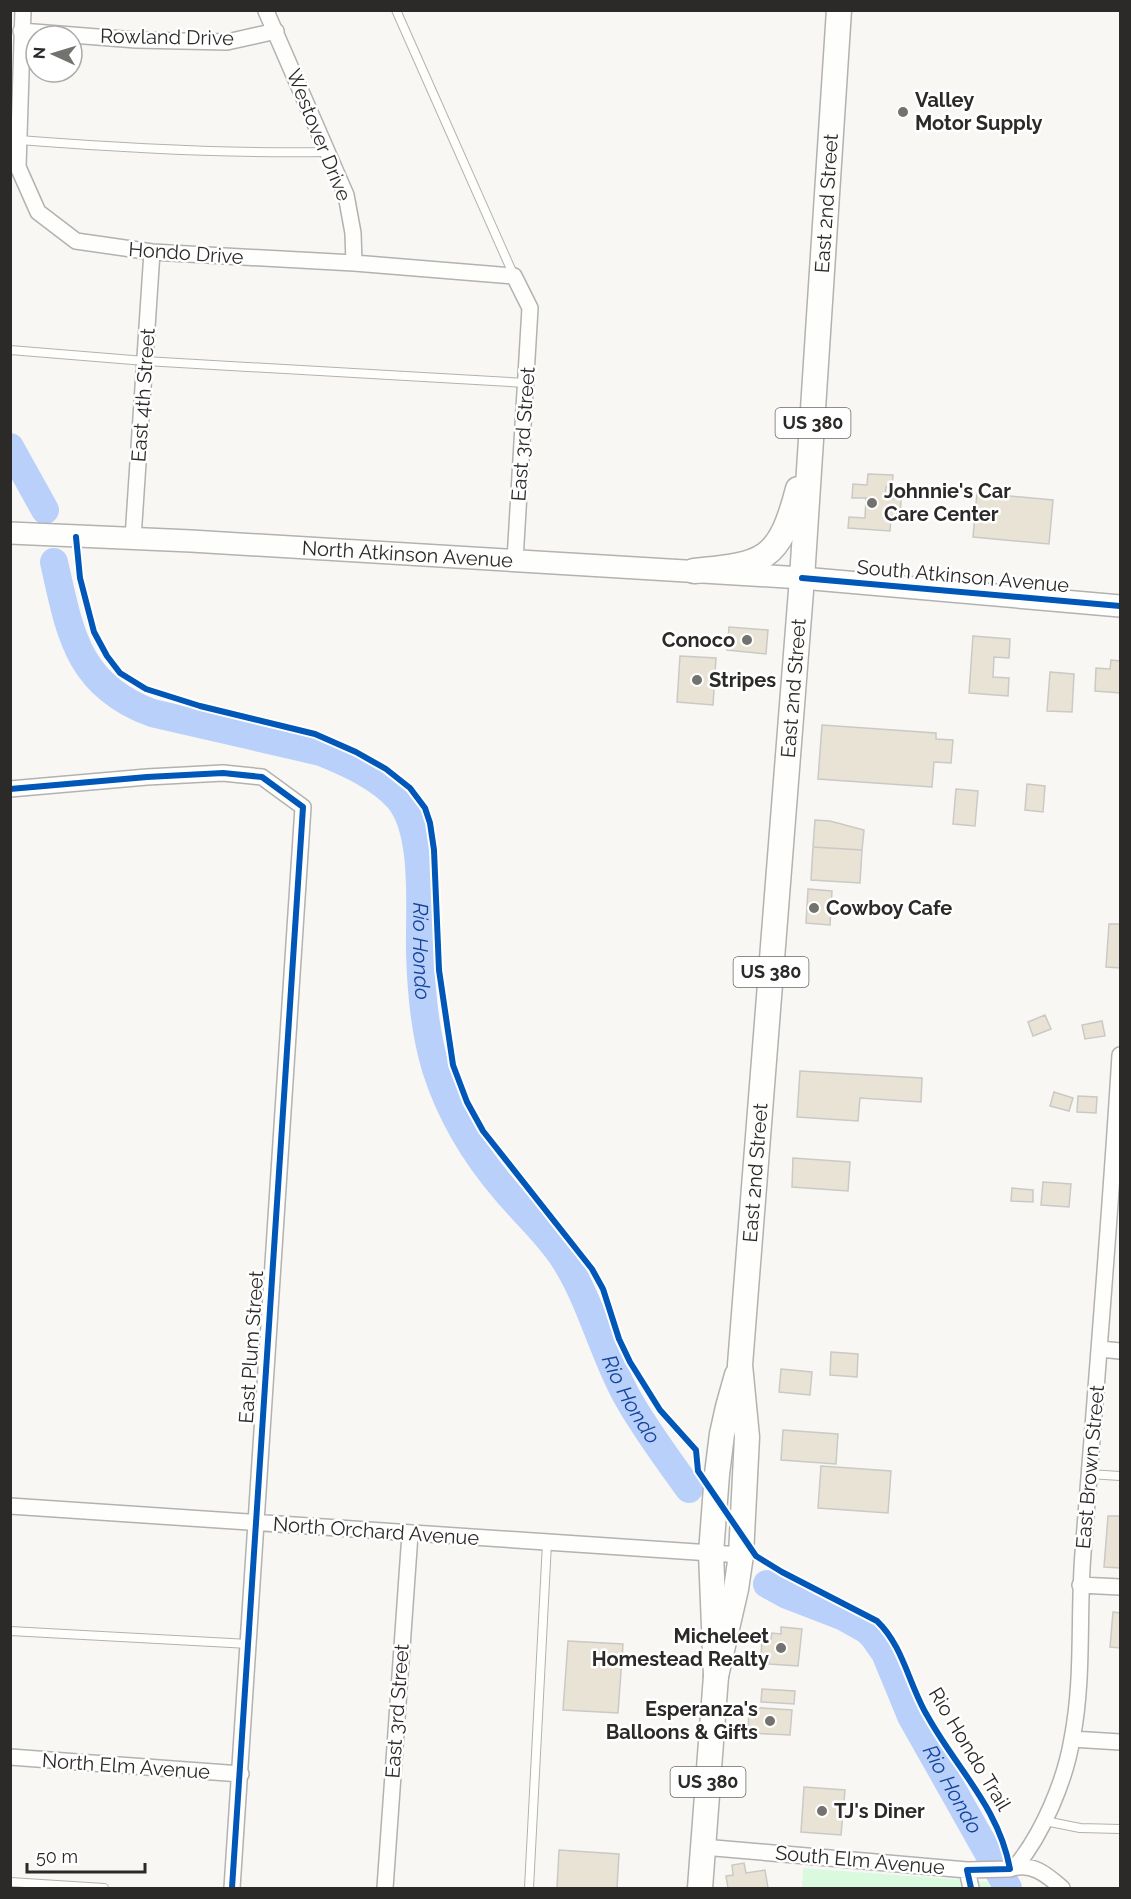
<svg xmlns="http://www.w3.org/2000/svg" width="1131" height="1899" viewBox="0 0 1131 1899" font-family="Raleway,sans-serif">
	<rect width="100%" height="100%" fill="#f9f7f4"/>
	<!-- green -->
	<path fill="#d9fadf" d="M803,1868L1004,1883L1008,1888H802Z"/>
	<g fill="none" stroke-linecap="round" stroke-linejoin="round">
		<!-- river -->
		<g stroke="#b8d0fa" stroke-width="28">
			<path d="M10,447L45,510"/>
			<path id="s1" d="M54,562C70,633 77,685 152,713L321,752C348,763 378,776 398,798C427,831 419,911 420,952C421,990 425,1033 436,1069C450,1113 475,1155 505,1190C524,1213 548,1234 564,1259C591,1301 602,1351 626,1395C644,1428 667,1458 689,1489"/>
			<path id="s2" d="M767,1584L787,1595L844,1617L867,1630L873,1636L885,1653L911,1716L1008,1888"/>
		</g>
	</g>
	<!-- building -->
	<path fill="#e8e3d4" stroke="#cac9c6" stroke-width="1.5" d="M868,474L893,475L892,487H886L885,498L901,499L900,518H891L890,531L848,528L849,517L865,518L866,498H852L853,484L867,485Z
		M977,493L1053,500L1049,544L973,537Z
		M729,627L768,630L766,654L727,650Z
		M973,636L1010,639L1009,658L994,657L993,677L1009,678L1008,696L969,693Z
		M680,656L716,658L713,705L677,702Z
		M1111,660L1120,661V693L1095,691L1096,668L1110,669Z
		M1050,672L1074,674L1072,712L1047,711Z
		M822,725L936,733V739L953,740L951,763L934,762L932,787L818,779Z
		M1027,784L1045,786L1043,812L1025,810Z
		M956,789L978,791L975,826L953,824Z
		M815,820L830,821L864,830L862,850L813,847Z
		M813,847L862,850L860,883L811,880Z
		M808,889L832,891L830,925L806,923Z
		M1109,924H1120V968L1106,967Z
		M1045,1015L1051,1029L1033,1036L1028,1022Z
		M1102,1021L1105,1036L1085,1039L1082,1025Z
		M800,1071L922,1078L921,1102L860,1098L858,1121L797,1117Z
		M1054,1092L1073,1098L1069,1111L1050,1106Z
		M1078,1096L1097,1097L1096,1113L1077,1112Z
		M793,1158L850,1162L848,1191L792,1187Z
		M1043,1182L1071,1184L1069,1207L1041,1205Z
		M1012,1188L1033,1190V1202L1011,1201Z
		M831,1352L858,1354L857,1377L830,1375Z
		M781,1369L812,1372L810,1395L779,1392Z
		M783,1430L838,1434L836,1464L781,1460Z
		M821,1466L891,1471L888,1513L818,1508Z
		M1108,1516H1120V1568L1104,1567Z
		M1113,1612L1120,1613V1648L1110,1647Z
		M781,1627L802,1629L798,1666L769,1664V1658L761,1657L762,1638L771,1639L772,1633L781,1634Z
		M568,1641L623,1644L618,1713L563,1710Z
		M762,1689L795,1691L794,1704L761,1702Z
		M749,1707L792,1710L790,1735L748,1733Z
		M804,1787L845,1790L841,1835L801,1832Z
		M559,1850L619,1854L617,1888H557Z
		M744,1863L746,1873L765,1870L768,1888H728L726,1876L733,1875L732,1865Z"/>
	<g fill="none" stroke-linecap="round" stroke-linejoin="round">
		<!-- service casing -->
		<g stroke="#b3b2b0" stroke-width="10">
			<path id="service" d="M396,10L514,276
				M19,140C122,148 224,154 328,152
				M10,350L145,361L526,383
				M1089,1474L1120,1476
				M10,1631L249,1644
				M1045,1821L1080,1828L1120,1829
				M10,1882L104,1888
				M529,1888L547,1543"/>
		</g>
		<!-- minor casing -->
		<g stroke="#b3b2b0" stroke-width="18">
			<path id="minor" d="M23,10L18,167L38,212L76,241L152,252L354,263L514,276L530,308L515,560
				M266,11L346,195L353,233L354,263
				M21,31L136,40L227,42L276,31
				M133,538L152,252
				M10,789L147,777L223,773L262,777L303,807L232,1888
				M1100,1349L1120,1351
				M10,1506L741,1555
				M1080,1585L1120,1587
				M1072,1739L1120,1742
				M10,1757L241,1774
				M703,1847L967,1870L1010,1869C1031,1861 1047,1875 1062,1888
				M1016,1866C1043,1833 1065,1781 1072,1739C1084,1678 1078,1615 1083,1553C1096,1387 1110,1221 1120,1055
				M967,1870L971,1888
				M385,1888L410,1534"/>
		</g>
		<!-- secondary casing -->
		<g stroke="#b3b2b0" stroke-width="24">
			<g id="secondary">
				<path id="s3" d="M10,533L191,541L802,578L1120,606"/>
			</g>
		</g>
		<!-- primary casing -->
		<g stroke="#b3b2b0" stroke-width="27">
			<g id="primary">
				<path d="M694,571C764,564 779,562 798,489"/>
				<path id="s4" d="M716,1676L736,1589L741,1555L747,1437L740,1365L802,578L839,10"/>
				<path d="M700,1888L716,1676L711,1553L717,1474L722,1434L728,1407L737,1375"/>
			</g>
		</g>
		<!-- service -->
		<use href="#service" stroke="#fefefd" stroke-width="8"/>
		<!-- minor -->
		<use href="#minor" stroke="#fefefd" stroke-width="15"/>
		<!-- secondary -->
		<use href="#secondary" stroke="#fefefd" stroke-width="21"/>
		<!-- primary -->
		<use href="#primary" stroke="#fefefd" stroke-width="24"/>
		<!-- cycleway casing -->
		<g stroke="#fff" stroke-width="10">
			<path id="cycleway" d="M76,537L80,578L94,632L107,656L120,673L146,689L200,706L315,734L356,752L386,769L410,788L425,808L430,823L434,850L439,970L453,1065L467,1102L483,1131L592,1269L603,1289L619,1339L630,1362L660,1410L696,1450L698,1471L756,1556L782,1572L877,1621C904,1647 909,1686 928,1717C957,1769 999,1808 1010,1869L967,1870L971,1888
				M802,578L1120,606
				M10,789L147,777L223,773L262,777L303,807L232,1888"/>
		</g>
		<!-- cycleway -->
		<use href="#cycleway" stroke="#0057b8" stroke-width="6"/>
	</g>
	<!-- markers -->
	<g fill="#73726f" stroke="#fff" stroke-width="2">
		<circle cx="903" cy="112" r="6"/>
		<circle cx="872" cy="503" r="6"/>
		<circle cx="747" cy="640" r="6"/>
		<circle cx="697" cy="680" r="6"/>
		<circle cx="814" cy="908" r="6"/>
		<circle cx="781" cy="1648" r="6"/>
		<circle cx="770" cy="1721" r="6"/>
		<circle cx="822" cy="1811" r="6"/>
	</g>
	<g text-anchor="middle" stroke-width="5" stroke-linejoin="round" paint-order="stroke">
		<!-- shield labels -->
		<g fill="#fff" stroke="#6b6a68" stroke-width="1.5">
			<rect x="775.5" y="408" width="75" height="30" rx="4.5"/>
			<rect x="733.5" y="957" width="75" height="30" rx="4.5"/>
			<rect x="670.5" y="1767" width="75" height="30" rx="4.5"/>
		</g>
		<g font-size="18" font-weight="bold" fill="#2b2a28">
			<text x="813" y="429">US 380</text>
			<text x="771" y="978">US 380</text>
			<text x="708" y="1788">US 380</text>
		</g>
		<!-- street labels -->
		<g font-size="20" fill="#2b2a28" stroke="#fff">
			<text transform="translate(167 37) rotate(1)" y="7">Rowland Drive</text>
			<text transform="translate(319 135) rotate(68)" y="7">Westover Drive</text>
			<text dy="7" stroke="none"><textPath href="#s4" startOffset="1479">East 2nd Street</textPath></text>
			<text transform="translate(186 253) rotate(4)" y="7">Hondo Drive</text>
			<text transform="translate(143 395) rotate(-86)" y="7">East 4th Street</text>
			<text transform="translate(523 434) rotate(-86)" y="7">East 3rd Street</text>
			<text dy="7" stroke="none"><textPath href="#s3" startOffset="398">North Atkinson Avenue</textPath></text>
			<text transform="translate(963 576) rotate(5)" y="7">South Atkinson Avenue</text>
			<text dy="7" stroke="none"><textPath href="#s4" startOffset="993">East 2nd Street</textPath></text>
			<text dy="7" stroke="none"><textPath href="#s4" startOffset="507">East 2nd Street</textPath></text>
			<text transform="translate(251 1347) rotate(-86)" y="7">East Plum Street</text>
			<text transform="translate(1090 1467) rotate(-85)" y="7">East Brown Street</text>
			<text transform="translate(376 1531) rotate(4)" y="7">North Orchard Avenue</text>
			<text transform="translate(397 1711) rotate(-86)" y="7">East 3rd Street</text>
			<text transform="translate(970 1749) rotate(59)" y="7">Rio Hondo Trail</text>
			<text transform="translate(126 1766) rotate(4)" y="7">North Elm Avenue</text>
			<text transform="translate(860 1860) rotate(5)" y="7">South Elm Avenue</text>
		</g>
		<!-- poi labels -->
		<g font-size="20" font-weight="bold" fill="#2b2a28" stroke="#fff" text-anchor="start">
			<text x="915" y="107">Valley<tspan x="915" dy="23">Motor Supply</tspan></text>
			<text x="884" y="498">Johnnie's Car<tspan x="884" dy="23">Care Center</tspan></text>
			<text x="735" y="647" text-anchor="end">Conoco</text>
			<text x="709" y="687">Stripes</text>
			<text x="826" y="915">Cowboy Cafe</text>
			<text x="769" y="1643" text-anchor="end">Micheleet<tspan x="769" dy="23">Homestead Realty</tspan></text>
			<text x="758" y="1716" text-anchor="end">Esperanza's<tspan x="758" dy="23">Balloons &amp; Gifts</tspan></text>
			<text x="834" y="1818">TJ's Diner</text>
		</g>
		<!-- water labels -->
		<g font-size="21" font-style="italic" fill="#144599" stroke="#fff">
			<text dy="7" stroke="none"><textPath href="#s1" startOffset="612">Rio Hondo</textPath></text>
			<text dy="7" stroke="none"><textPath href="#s1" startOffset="1118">Rio Hondo</textPath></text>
			<text dy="7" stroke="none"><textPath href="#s2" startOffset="292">Rio Hondo</textPath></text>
		</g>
	</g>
	<!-- border -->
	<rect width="1131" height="1899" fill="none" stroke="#2b2a28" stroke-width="24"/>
	<!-- north arrow -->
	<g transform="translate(54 54) rotate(274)"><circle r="28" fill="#ffffff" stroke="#aaaaa9" stroke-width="1.5"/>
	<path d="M0-4.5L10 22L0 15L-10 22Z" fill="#73726f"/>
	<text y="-9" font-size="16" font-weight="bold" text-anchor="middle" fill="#2b2a28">N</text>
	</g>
	<!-- scale -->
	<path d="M27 1863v9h118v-9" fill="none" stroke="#2b2a28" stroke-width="3"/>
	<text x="36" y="1863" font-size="18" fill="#2b2a28" stroke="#ffffff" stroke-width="4.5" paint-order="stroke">50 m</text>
</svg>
